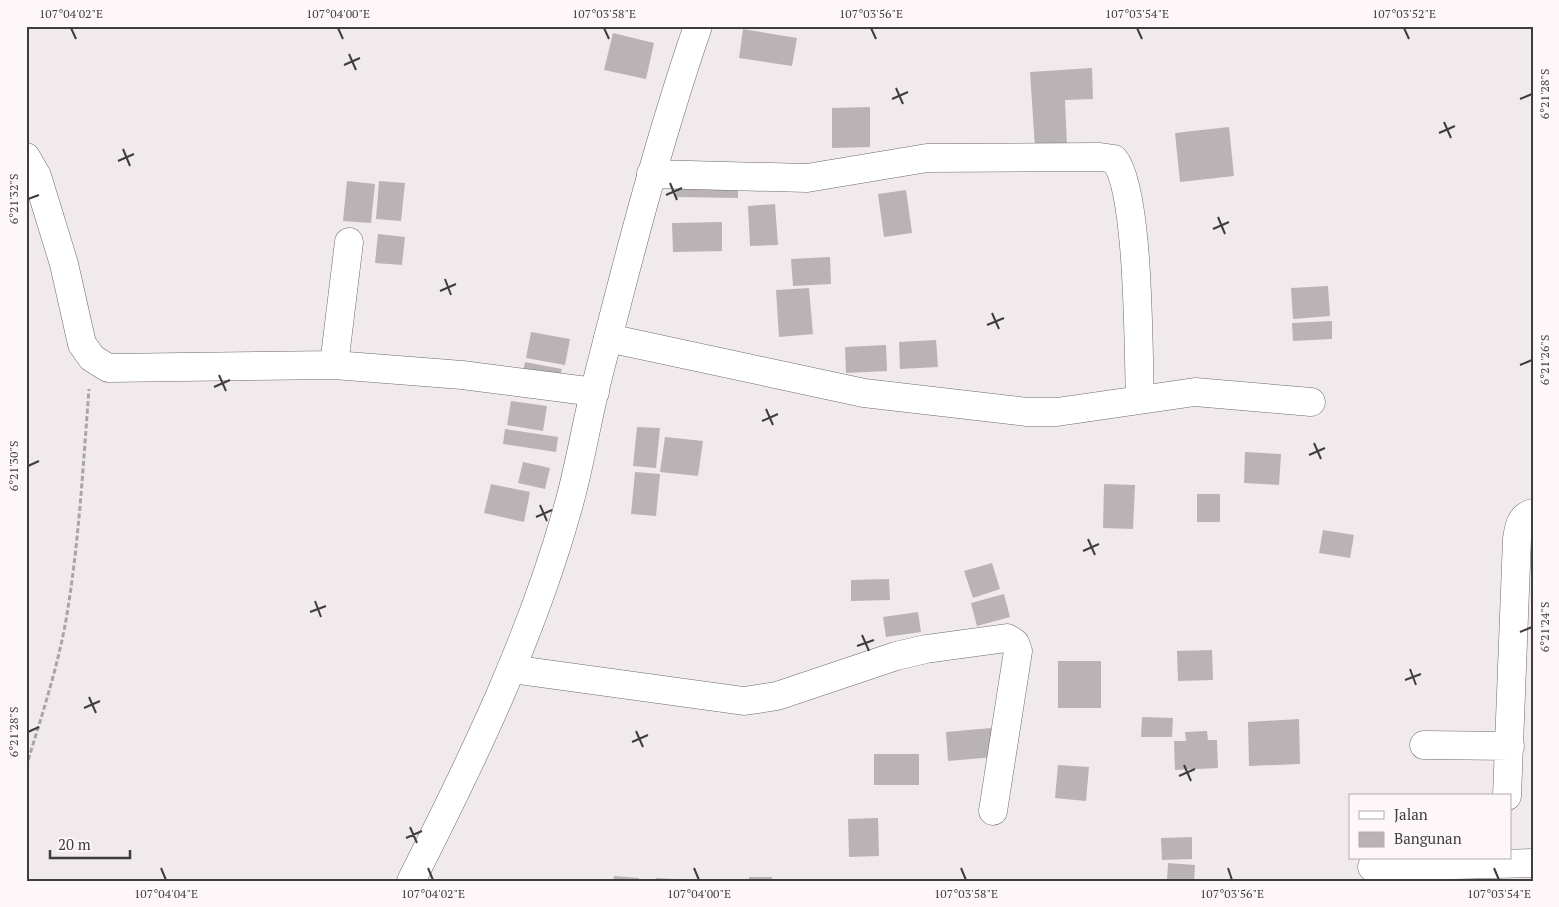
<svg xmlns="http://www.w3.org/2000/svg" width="1559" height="907" viewBox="0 0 1559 907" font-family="'PT Serif',serif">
	<rect width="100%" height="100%" fill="#f0eaec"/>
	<!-- building -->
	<path fill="#bab3b6" d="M743,29L797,38L792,66L739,58Z
		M613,33L654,43L646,79L604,70Z
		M1092,68L1093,99L1065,100L1067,146L1035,148L1030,72Z
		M870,107V147L832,148V108Z
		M1229,127L1234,176L1180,182L1175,133Z
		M347,181L375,184L371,223L343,221Z
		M379,181L405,183L401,221L376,219Z
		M676,181L738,182V198L676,197Z
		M906,190L912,233L884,237L878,194Z
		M775,204L778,245L750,246L748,206Z
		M722,222V251L673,252L672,223Z
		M378,234L405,237L402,265L375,263Z
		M830,257L831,284L793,286L791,259Z
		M1328,286L1330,316L1293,319L1291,288Z
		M809,288L813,334L779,337L776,290Z
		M1332,321V339L1293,341L1292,323Z
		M531,332L570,339L565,365L526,358Z
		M936,340L938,367L900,369L899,342Z
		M886,345L887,371L846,373L845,347Z
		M525,362L562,369L559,383L522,376Z
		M511,401L547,406L543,431L507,425Z
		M637,427L660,428L656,468L633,466Z
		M505,429L558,437L556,452L503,444Z
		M665,437L703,441L698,476L660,472Z
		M1245,452L1281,454L1279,485L1244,483Z
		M523,462L550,468L545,489L518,483Z
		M635,472L660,474L656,516L631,514Z
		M491,484L530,492L524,522L484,513Z
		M1104,484L1135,485L1133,529L1103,528Z
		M1197,494H1220V522H1197Z
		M1323,530L1354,535L1350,558L1319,553Z
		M992,563L1000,589L973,598L964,571Z
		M889,579L890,600L851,601V580Z
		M1004,594L1010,617L977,626L971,603Z
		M918,612L921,632L886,637L883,617Z
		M1212,650L1213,680L1178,681L1177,651Z
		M1058,661H1101V708H1058Z
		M1142,717L1173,718L1172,737H1141Z
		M1299,719L1300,764L1249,766L1248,722Z
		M991,728L994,757L948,761L946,732Z
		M1207,731L1208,740H1217L1218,768L1175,770L1174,741H1186L1185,732Z
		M874,754H919V785H874Z
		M1058,765L1089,767L1086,801L1055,798Z
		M878,818L879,856L849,857L848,819Z
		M1192,837V859L1162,860L1161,838Z
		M1168,863L1195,865L1194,881H1167Z
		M614,876L639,878V881H613Z
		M749,877H772V881H749Z
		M656,878L676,879V881H656Z"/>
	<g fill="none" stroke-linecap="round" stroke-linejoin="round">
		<!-- street casing -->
		<g stroke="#6f696b" stroke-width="29">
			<path id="street" d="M26,157L37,176L64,264L82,344L92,358L108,368L334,365L462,375L595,392
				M651,174L807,178L927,158L1100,157L1114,159C1140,190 1138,353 1140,399
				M608,338L864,393L1027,412H1057L1195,392L1311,402
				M334,365L349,242
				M511,669L744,701L777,696L896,656L926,649L1007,638L1015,643L1018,651L993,811
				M1424,745L1510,746
				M1507,796L1517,539C1519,526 1520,517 1533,513
				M1372,867L1533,863"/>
		</g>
		<!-- secondary casing -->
		<g stroke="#6f696b" stroke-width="29">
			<path id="secondary" d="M411,881C473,759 534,633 570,500C580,463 586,426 595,389C626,267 657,145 698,26"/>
		</g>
		<!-- path -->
		<path stroke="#a9a5a7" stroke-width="3" stroke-dasharray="5 2.5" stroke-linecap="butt" d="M26,767C41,718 57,670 66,620C79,544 83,466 89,389"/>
		<!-- street -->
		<use href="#street" stroke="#fff" stroke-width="28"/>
		<!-- secondary -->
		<use href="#secondary" stroke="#fff" stroke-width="28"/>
	</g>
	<!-- ticks -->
	<path fill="none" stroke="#3e3c3d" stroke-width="2" d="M71,28L76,39M338,28L343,39M604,28L609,39M871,28L876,39M1137,28L1142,39M1404,28L1409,39M349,54L356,70M344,65L360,58M896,88L903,104M892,99L908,92M1520,99L1532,94M1444,122L1451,138M1439,133L1455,126M123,149L130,166M118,161L134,154M670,183L677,200M666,195L682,188M28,199L39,195M1218,217L1225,234M1213,229L1229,222M445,279L451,295M440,291L456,284M992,313L999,329M987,325L1004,318M1520,365L1532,360M219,375L226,391M214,387L230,380M766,409L773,425M762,421L778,414M1314,443L1321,459M1309,455L1325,448M28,466L39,461M540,505L547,521M536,517L552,510M1088,539L1095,555M1083,551L1099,544M315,601L321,617M310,612L326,606M1520,632L1532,627M862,635L869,651M857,646L874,640M1410,669L1416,685M1405,680L1421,674M89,697L96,713M84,708L100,701M636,731L643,747M28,732L39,727M632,742L648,735M1184,765L1191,781M1179,776L1195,769M410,827L417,843M406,838L422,831M161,868L166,880M428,868L433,880M694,868L699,880M961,868L966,880M1228,868L1232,880M1494,868L1499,880"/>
	<!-- border -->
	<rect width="1559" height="907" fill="none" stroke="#fef7fa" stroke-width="55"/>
	<!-- legend -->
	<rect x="1349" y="794" width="162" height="65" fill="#fef7fa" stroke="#b1acae"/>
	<rect x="1359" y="811" width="25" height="8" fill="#ffffff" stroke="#b1acae"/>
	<text x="1394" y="820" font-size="15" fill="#3e3c3d">Jalan</text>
	<rect x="1359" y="832" width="25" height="15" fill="#bab3b6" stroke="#b1acae"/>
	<text x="1394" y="844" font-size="15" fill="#3e3c3d">Bangunan</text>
	<!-- scale -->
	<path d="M50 850v8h80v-8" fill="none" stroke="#3e3c3d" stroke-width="2.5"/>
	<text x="58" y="850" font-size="15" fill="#3e3c3d" stroke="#fef7fa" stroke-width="4" paint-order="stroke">20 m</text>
	<rect x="28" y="28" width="1504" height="852" fill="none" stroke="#3e3c3d" stroke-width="2"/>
	<g font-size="12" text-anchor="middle" fill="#3e3c3d">
		<text x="71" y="18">107°04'02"E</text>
		<text x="338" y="18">107°04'00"E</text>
		<text x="604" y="18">107°03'58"E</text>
		<text x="871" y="18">107°03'56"E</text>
		<text x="1137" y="18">107°03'54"E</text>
		<text x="1404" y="18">107°03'52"E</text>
		<text transform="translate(1545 94) rotate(-90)" y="4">6°21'28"S</text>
		<text transform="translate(14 199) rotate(-90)" y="4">6°21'32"S</text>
		<text transform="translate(1545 360) rotate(-90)" y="4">6°21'26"S</text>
		<text transform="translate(14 466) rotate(-90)" y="4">6°21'30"S</text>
		<text transform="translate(1545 627) rotate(-90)" y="4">6°21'24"S</text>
		<text transform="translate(14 732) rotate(-90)" y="4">6°21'28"S</text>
		<text x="166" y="898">107°04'04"E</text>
		<text x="433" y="898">107°04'02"E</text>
		<text x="699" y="898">107°04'00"E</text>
		<text x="966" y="898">107°03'58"E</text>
		<text x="1232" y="898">107°03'56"E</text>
		<text x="1499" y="898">107°03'54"E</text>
	</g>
</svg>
